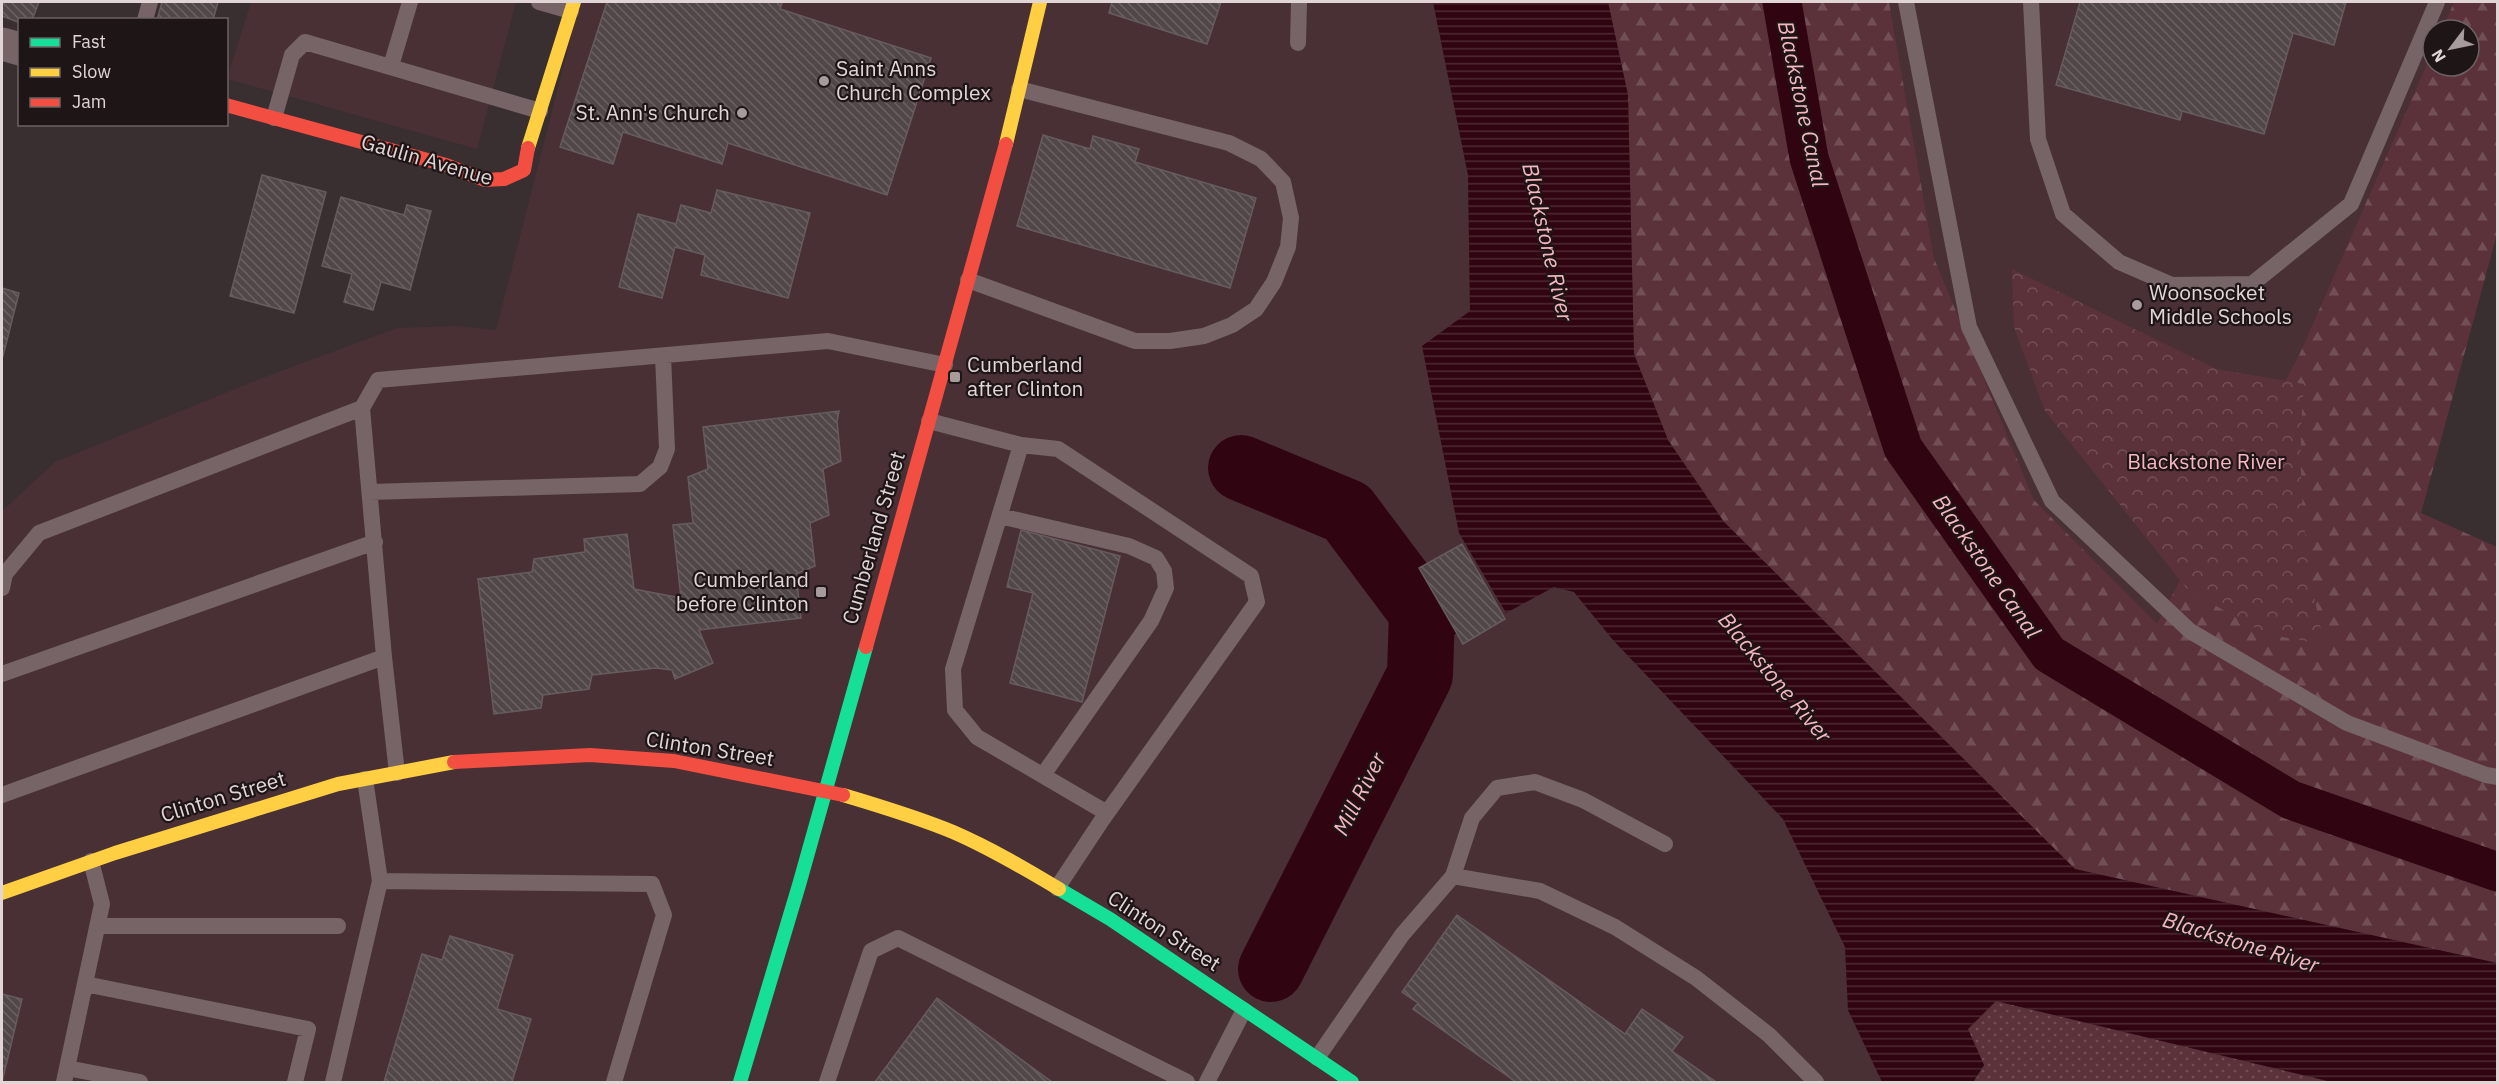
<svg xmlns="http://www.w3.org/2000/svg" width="2499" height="1084" viewBox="0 0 2499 1084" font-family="'IBM Plex Sans',sans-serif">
	<defs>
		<pattern id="grass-dots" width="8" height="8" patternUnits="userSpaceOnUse" patternTransform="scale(1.5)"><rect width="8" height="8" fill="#5b323a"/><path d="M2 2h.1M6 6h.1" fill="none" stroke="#724f56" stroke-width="1.8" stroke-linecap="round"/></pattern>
		<pattern id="forest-firs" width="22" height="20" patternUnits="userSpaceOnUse" patternTransform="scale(1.5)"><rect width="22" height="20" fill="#5b323a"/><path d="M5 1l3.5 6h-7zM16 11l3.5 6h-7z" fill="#724f56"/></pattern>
		<pattern id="park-crowns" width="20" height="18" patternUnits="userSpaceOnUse" patternTransform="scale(1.5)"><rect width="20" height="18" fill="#5b323a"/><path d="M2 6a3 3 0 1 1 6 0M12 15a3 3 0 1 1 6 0" fill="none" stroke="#724f56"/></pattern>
		<pattern id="water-rules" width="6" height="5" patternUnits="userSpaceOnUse" patternTransform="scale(1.5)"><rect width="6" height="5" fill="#300511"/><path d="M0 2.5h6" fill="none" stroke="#4e2933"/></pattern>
		<pattern id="building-back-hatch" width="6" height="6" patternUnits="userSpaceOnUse" patternTransform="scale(1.5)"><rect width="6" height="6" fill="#514749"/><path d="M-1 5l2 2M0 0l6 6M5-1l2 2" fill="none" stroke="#6a6162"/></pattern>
	</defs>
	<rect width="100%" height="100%" fill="#392e30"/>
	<!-- built -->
	<path fill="#493034" d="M251,2H516L477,149L227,79Z
		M580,2H1433L1468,175L1470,311L1554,587L1574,592L1613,640L1783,819L1845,947L1848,1010L1882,1082H2V511L55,462L262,378L397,328L457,326L496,330Z
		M1889,2H2454L2442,30H2433V50L2300,353L2157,625L2034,500L1934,258Z"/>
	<!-- grass -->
	<path fill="url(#grass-dots)" d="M1996,1001L2332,1082H1974L1984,1065L1967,1029Z"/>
	<!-- forest -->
	<path fill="url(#forest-firs)" d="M1608,2H1889L1934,258L2034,500L2157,624L2300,353L2433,50V66H2469V30H2442L2454,2H2497V234L2421,513L2497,547V963L2075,869L1724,522L1668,440L1634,354L1628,95Z"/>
	<!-- park -->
	<path fill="url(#park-crowns)" d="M2012,269L2216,369L2304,384C2296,472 2303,558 2325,645L2266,634L2188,590L2045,411L2014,327Z"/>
	<!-- water -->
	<path fill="url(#water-rules)" d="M1433,2H1608L1628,95L1634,354L1668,440L1724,522L2075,869L2497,963V1082H2332L1996,1001L1968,1029L1984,1065L1973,1082H1882L1848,1010L1845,947L1783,819L1613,640L1574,592L1554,587L1506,613L1459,533L1422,346L1470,311L1468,175Z"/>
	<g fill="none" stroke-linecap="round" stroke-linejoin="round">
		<!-- canal -->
		<path stroke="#300511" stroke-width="39" d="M1782,2L1809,158L1903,448L2049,654L2291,800L2498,872"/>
		<!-- river -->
		<path stroke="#300511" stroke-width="66" d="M1241,468L1347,512L1422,612L1440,605
			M1271,969L1420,675L1422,612"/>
	</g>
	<!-- building -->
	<path fill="url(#building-back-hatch)" stroke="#665c5e" stroke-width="1.5" d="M2,2H39L32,20H20V23L2,16Z
		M162,2H218L213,20H157Z
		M607,2H777L782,3L780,9L931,58L887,195L728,143L722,164L623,132L613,164L560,147Z
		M1112,2H1221L1207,44L1109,13Z
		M2080,2H2346L2334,45L2293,33L2264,134L2182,111L2180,120L2056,85Z
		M1043,135L1090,149L1093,136L1139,149L1135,162L1256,198L1230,288L1017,226Z
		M262,175L326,192L294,313L230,296Z
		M717,190L810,213L788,298L701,275L705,255L675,247L662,298L619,287L638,214L676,224L681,205L711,213Z
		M341,197L404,215L407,205L431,211L410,290L381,282L373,310L344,302L352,274L322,266Z
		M2,288L19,293L3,356H2Z
		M839,411L837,421L841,461L823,469L829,515L810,523L815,566L796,574L801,618L699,630L713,663L675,679L672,670L656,668L592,675L589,689L543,695L541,708L494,714L478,579L532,572L534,559L585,552L584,539L627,534L634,589L681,598L673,525L693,523L688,477L708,469L703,427Z
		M1021,530L1120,556L1082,702L1010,683L1033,593L1007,587Z
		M1462,544L1505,619L1463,644L1419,568Z
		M1457,915L1625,1034L1642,1009L1683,1037L1672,1051L1716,1082H1516L1413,1009L1418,1003L1402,992Z
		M450,936L513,955L497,1009L531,1019L512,1082H384L422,954L442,960Z
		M2,994L22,999L2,1082Z
		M937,998L1052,1082H875Z"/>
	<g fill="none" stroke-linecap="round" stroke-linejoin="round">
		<!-- lane -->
		<path stroke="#766467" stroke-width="16" d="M539,2L571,11
			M1906,2L1969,327L2052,501L2190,631L2347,723L2486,775L2498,777
			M2031,2L2038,139L2063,214L2119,262L2172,285L2252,284L2351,204L2437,2
			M145,20L150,2
			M1298,43L1299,2
			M391,66L410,2
			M274,118L292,55L305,42L540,111
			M968,280L1135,341H1170L1204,336L1232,325L1256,309L1274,282L1288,247L1291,218L1283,182L1261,159L1229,143L1019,89
			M929,421L1021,445L1058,449L1251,576L1257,602L1102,820L1057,888
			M1021,445L953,669L955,710L977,737L1107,813
			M370,492L640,484L660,467L667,449L663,356
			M1000,516L1129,546L1156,558L1164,571L1166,588L1151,621L1043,775
			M2,588L5,574L39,533L362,408
			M2,674L375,542
			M397,773L384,657L362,408L378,380L828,341L945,365
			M2,795L384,657
			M1453,876L1472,818L1497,788L1535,782L1583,800L1665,844
			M380,881L652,884L664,915L614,1082
			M98,926H338
			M85,984L308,1029L295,1082
			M1317,1058L1402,935L1453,876L1540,891L1615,927L1696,978L1769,1035L1816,1082
			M67,1068L140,1082
			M64,1082L102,904L91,861
			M333,1082L380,881L365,779
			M827,1082L871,951L898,938L1187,1082
			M1207,1082L1244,1010"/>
		<!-- street -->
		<path stroke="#766467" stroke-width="33" d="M2,44L20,49"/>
		<!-- fast -->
		<path stroke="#16e098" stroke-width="14" d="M1059,889L1110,919L1352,1082
			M740,1082L799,885L866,647"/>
		<!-- slow -->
		<path stroke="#ffcf43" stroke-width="14" d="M1006,144L1040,2
			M528,148L574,2
			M843,795C880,806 917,817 953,832C990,848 1024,868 1059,889
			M2,893L115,853L338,784L454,762"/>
		<!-- jam -->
		<path stroke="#f24e42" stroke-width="14" d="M226,105L446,165L485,180L504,179L524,170L528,148
			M866,647L1006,144
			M454,762L590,755L674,761L843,795"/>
	</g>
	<!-- markers -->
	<g fill="#a79b9c" stroke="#1e1516" stroke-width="2">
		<circle cx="824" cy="81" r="6"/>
		<circle cx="742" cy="113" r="6"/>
		<circle cx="2137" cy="305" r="6"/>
		<rect x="949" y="371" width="12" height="12" rx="3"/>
		<rect x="815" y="586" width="12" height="12" rx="3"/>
	</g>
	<g text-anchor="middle" stroke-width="4.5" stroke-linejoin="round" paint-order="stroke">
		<!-- poi labels -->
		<g font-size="21" fill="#e2d5d6" stroke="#1e1516" text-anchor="start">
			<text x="836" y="76">Saint Anns<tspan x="836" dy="24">Church Complex</tspan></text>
			<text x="730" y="120" text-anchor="end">St. Ann's Church</text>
			<text x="2149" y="300">Woonsocket<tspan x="2149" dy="24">Middle Schools</tspan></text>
			<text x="967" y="372">Cumberland<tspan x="967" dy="24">after Clinton</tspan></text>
			<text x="809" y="587" text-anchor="end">Cumberland<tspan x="809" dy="24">before Clinton</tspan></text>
		</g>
		<!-- street labels -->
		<g font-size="21" fill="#e2d5d6" stroke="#1e1516">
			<text transform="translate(427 160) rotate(16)" y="7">Gaulin Avenue</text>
			<text transform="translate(874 538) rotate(-74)" y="7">Cumberland Street</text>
			<text transform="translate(710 749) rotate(9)" y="7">Clinton Street</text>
			<text transform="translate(223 797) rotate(-17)" y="7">Clinton Street</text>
			<text transform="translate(1164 931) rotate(33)" y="7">Clinton Street</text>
		</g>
		<!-- park labels -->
		<g font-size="21" fill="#f7b7c0" stroke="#1e1516">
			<text x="2206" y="469">Blackstone River</text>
		</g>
		<!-- water labels -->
		<g font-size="22" font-style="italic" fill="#f6b6bf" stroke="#1e1516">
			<text transform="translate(1803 104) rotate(78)" y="8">Blackstone Canal</text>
			<text transform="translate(1548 242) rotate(77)" y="8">Blackstone River</text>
			<text transform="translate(1987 566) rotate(55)" y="8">Blackstone Canal</text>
			<text transform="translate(1775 677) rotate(50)" y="8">Blackstone River</text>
			<text transform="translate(1359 794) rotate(-63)" y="8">Mill River</text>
			<text transform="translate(2241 942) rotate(17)" y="8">Blackstone River</text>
		</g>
	</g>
	<!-- border -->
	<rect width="2499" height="1084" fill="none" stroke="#e2d5d6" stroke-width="6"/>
	<!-- legend -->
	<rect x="18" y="18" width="210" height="108" fill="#1e1516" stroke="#6c6263" stroke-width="1.5"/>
	<rect x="30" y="38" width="30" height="9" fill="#16e098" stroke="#6c6263" stroke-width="1.5"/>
	<text x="72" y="48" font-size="18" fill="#e2d5d6">Fast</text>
	<rect x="30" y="68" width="30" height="9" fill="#ffcf43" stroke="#6c6263" stroke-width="1.5"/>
	<text x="72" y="78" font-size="18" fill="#e2d5d6">Slow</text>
	<rect x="30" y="98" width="30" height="9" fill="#f24e42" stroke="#6c6263" stroke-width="1.5"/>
	<text x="72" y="108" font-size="18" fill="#e2d5d6">Jam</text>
	<!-- north arrow -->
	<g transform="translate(2451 48) rotate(238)"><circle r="28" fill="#1e1516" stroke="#6c6263" stroke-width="1.5"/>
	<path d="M0-4.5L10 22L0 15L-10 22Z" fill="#a79b9c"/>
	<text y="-9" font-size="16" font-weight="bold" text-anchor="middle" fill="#e2d5d6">N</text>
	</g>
</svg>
